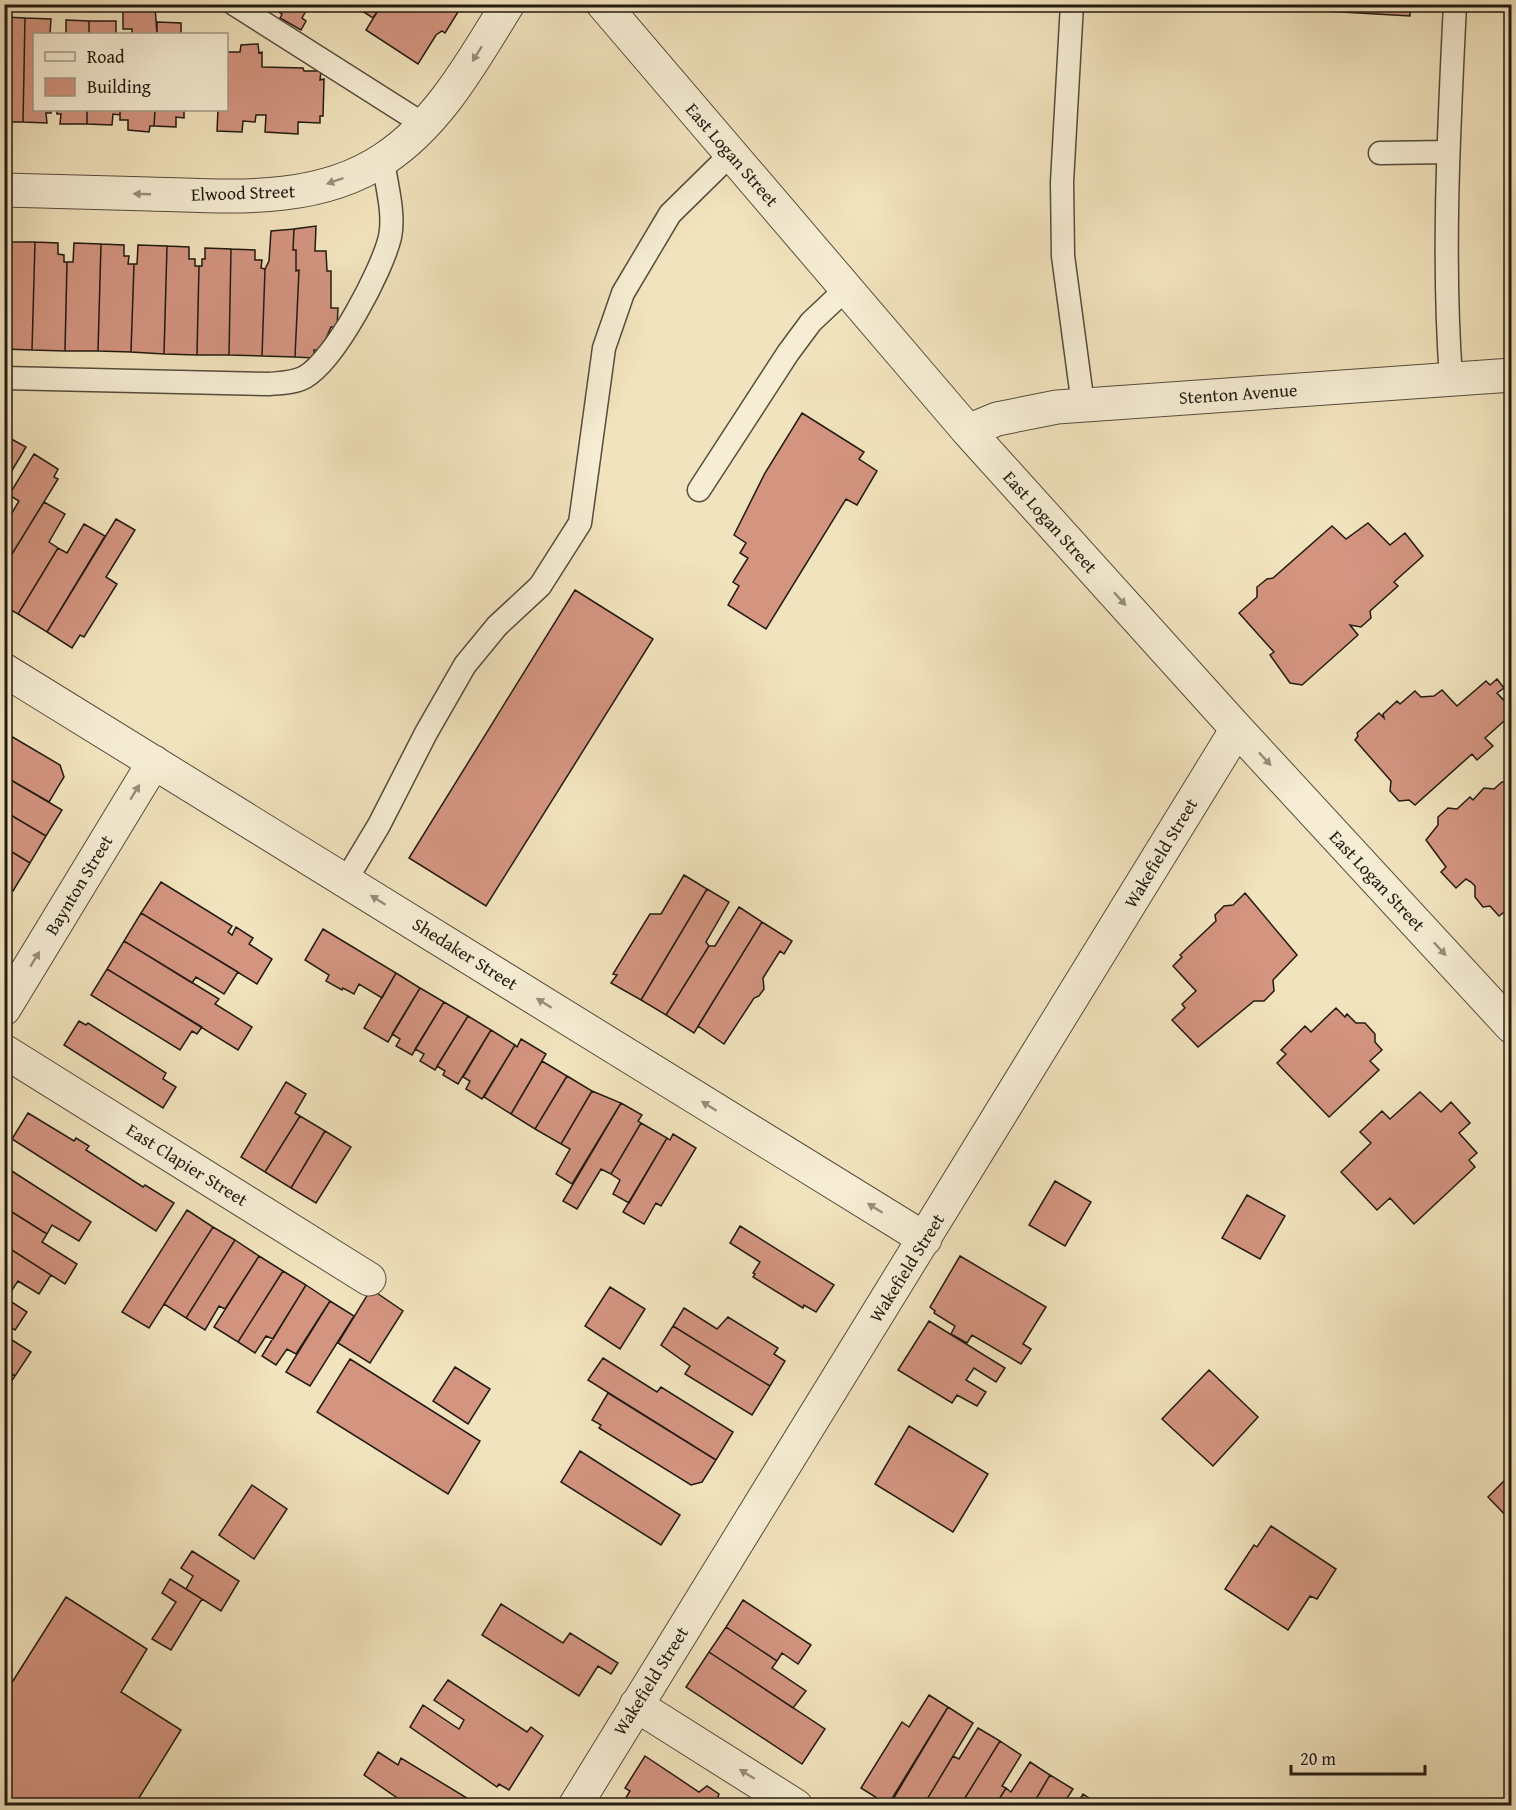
<svg xmlns="http://www.w3.org/2000/svg" width="1516" height="1810" viewBox="0 0 1516 1810" font-family="'Gentium Book Plus',serif">
	<rect width="100%" height="100%" fill="#f1e3bd"/>
	<filter id="stains"><feTurbulence type="fractalNoise" baseFrequency=".00333" numOctaves="4"/><feColorMatrix values="0 0 0 0 .2 0 0 0 0 .09 0 0 0 0 .02 0 0 0 .5 -.17"/></filter>
	<radialGradient id="worn" r=".72"><stop offset=".6" stop-color="#630" stop-opacity="0"/><stop offset="1" stop-color="#630" stop-opacity=".3"/></radialGradient>
	<!-- building -->
	<path fill="#d39480" stroke="#231b11" stroke-width="1.5" d="M310,4L302,18L306,21L301,30L280,18L282,14L268,5Z
		M351,4H382L373,18Z
		M382,4H463L445,33L442,31L436,35L418,64L366,30Z
		M1162,4H1264L1263,10Z
		M1307,4H1410V16L1307,10Z
		M123,5L155,6L157,34H132V29H123Z
		M4,17L25,18L23,122H4Z
		M25,18L51,19L50,34H34V110H51V113H46L47,123L23,122Z
		M66,20L89,21V34H66Z
		M89,21H116V34H89Z
		M157,22L181,23V34H157Z
		M258,44L259,53L262,52V67L303,68L304,71H321L320,80L324,79L323,116H320V123L298,122V134L265,132L266,115H256L255,122L243,121L242,132L217,131L218,110H226V52H240L241,45Z
		M57,110H87V124H60L61,114H57Z
		M87,110H120V115L113,114L112,125L87,124Z
		M120,110H155L154,126H150L149,132L128,130V120H120Z
		M155,110H184V118L176,117V127L154,126Z
		M316,226L315,251H326L327,271H331V308H338L337,327H331L321,350H314V358L295,357L299,270L296,271V250H293L294,229Z
		M294,229L293,250H296V271L299,270L295,357L262,356L265,269L269,261L271,231Z
		M8,242H35L32,350L4,349V260L8,253Z
		M35,242L58,243V254L64,255V262H67L65,351L32,350Z
		M74,243L101,244L98,351H65L67,262H73Z
		M101,244L124,245V256H129L128,264H134L131,352L98,351Z
		M138,245L167,246L164,354L131,352L134,264H137Z
		M167,246L189,247V259H195V266H199L197,355L164,354Z
		M205,248L231,249L229,355H197L199,266H202V259H205Z
		M231,249L255,250V260H262L261,268L265,269L262,356L229,355Z
		M802,413L864,452L859,459L877,471L857,505L846,499L766,629L728,605L739,586L733,582L748,558L740,553L746,543L734,535L765,473Z
		M4,435L26,447L4,484Z
		M34,454L58,469L54,477L58,479L4,567V515L9,518L19,501L9,495Z
		M44,502L65,514L49,542L58,548L18,614L4,606V567Z
		M116,519L135,530L106,577L117,584L84,637L80,635L72,648L47,632Z
		M1368,523L1390,545L1405,533L1423,556L1394,582L1398,586L1370,611L1371,618L1361,627L1350,625L1358,635L1302,685L1290,683L1270,655L1274,652L1239,613L1257,597V587L1267,579L1273,578L1332,526L1346,539Z
		M84,524L105,536L47,632L18,614L58,548L67,553Z
		M575,590L653,639L486,906L409,858Z
		M1497,679L1504,688L1497,693L1512,709V714L1485,738L1493,746L1477,760L1472,754L1415,805L1409,800L1399,801L1390,791L1391,781L1355,740L1358,736L1357,733L1379,713L1384,718L1383,714L1397,701L1400,704L1415,691L1421,697L1434,696L1442,690L1457,706L1486,681L1490,685Z
		M4,732L60,765L64,777L49,802L4,776Z
		M4,776L62,810L46,836L4,811Z
		M1502,782H1512V906L1499,916L1490,906L1483,907L1475,897V886L1471,882L1466,879L1456,888L1441,872L1446,867L1426,840L1438,825V817L1448,808L1457,809L1470,797L1473,800L1484,788L1494,789Z
		M4,811L46,836L30,863L4,847Z
		M4,847L30,863L13,891L4,886Z
		M684,875L707,889L641,1000L611,983L617,975L613,974L650,914H661Z
		M161,882L232,926L228,932L232,935L236,927L253,938L249,944L272,959L257,984L141,913Z
		M707,889L729,902L706,942L709,946L666,1015L641,1000Z
		M1245,893L1297,955L1273,980L1274,991L1264,1001H1254L1198,1047L1172,1020L1185,1008L1182,1004L1196,991L1173,966L1182,957L1180,955L1216,921L1215,915L1224,906L1233,905Z
		M739,907L762,922L694,1033L666,1015L709,946H715Z
		M141,913L238,972L224,994L196,977L192,983L124,941Z
		M762,922L792,941L784,954L780,951L763,978L764,989L759,996L754,998L724,1044L698,1026Z
		M323,929L396,973L382,998L359,984L354,994L343,988L342,990L326,981L329,975L305,960Z
		M124,941L219,999L215,1004L252,1027L238,1050L107,969Z
		M107,969L202,1027L197,1034L192,1031L180,1050L91,995Z
		M396,973L420,988L388,1042L364,1028Z
		M420,988L444,1002L412,1055L396,1046L400,1039L392,1034Z
		M444,1002L468,1016L435,1070L420,1061L424,1054L415,1049Z
		M1336,1008L1345,1017L1347,1014L1356,1023H1365L1375,1034V1042L1382,1050L1370,1061L1379,1070L1329,1117L1277,1063L1286,1054L1281,1050L1305,1026L1311,1032Z
		M468,1016L491,1030L458,1084L443,1075L445,1071L437,1066Z
		M79,1021L86,1025L88,1023L166,1073L163,1079L176,1087L163,1108L64,1045Z
		M491,1030L515,1045L482,1099L466,1089L470,1081L463,1077Z
		M521,1039L546,1054L511,1114L484,1097L515,1045L517,1047Z
		M542,1061L567,1076L535,1129L511,1114Z
		M567,1076L592,1091L561,1144L535,1129Z
		M286,1082L306,1094L295,1113L300,1116L265,1172L241,1157Z
		M592,1091L621,1103L572,1184L556,1174L570,1149L561,1144Z
		M1420,1092L1441,1112L1451,1102L1470,1123L1459,1133L1477,1153L1469,1160L1475,1167L1414,1224L1390,1198L1377,1210L1341,1172L1371,1143L1360,1132L1382,1111L1390,1119Z
		M621,1103L642,1115L638,1121L641,1123L611,1174L601,1169L577,1209L563,1201Z
		M28,1113L74,1141L76,1138L89,1146L86,1150L143,1187L145,1185L174,1203L156,1231L12,1139Z
		M300,1116L325,1131L291,1188L265,1172Z
		M641,1123L667,1138L629,1203L613,1194L620,1180L611,1174Z
		M325,1131L351,1147L316,1203L291,1188Z
		M673,1134L696,1148L661,1206L656,1203L644,1224L623,1212L667,1138L670,1140Z
		M4,1166L91,1222L79,1241L52,1225L47,1234L4,1207Z
		M1055,1181L1091,1202L1065,1246L1029,1225Z
		M1247,1195L1285,1216L1260,1259L1222,1238Z
		M4,1207L47,1234L42,1242L77,1264L65,1284L4,1245Z
		M187,1210L213,1227L149,1328L122,1312Z
		M740,1226L834,1285L816,1312L804,1305L803,1308L753,1277L755,1274L753,1273L760,1262L730,1243Z
		M213,1227L235,1240L186,1318L164,1304Z
		M235,1240L259,1256L225,1309L219,1306L205,1330L186,1318Z
		M4,1245L51,1275L39,1294L18,1281L12,1290L4,1285Z
		M259,1256L283,1271L238,1342L214,1327Z
		M960,1256L1046,1307L1023,1344L1031,1349L1021,1364L972,1335L967,1343L951,1334L955,1326L934,1313L935,1311L930,1307Z
		M283,1271L306,1285L273,1339L266,1336L255,1353L238,1342Z
		M4,1285L12,1290L7,1299L27,1312L15,1330L4,1324Z
		M306,1285L330,1301L296,1354L287,1349L276,1365L262,1356Z
		M610,1287L645,1309L620,1349L585,1326Z
		M371,1289L403,1311L370,1363L338,1343Z
		M330,1301L354,1316L310,1386L286,1372Z
		M684,1308L717,1329L728,1317L778,1348L774,1354L785,1361L770,1386L673,1326Z
		M929,1321L1005,1368L996,1382L974,1368L966,1380L986,1392L977,1406L957,1395L952,1403L898,1370Z
		M673,1326L770,1386L752,1415L685,1374L690,1366L661,1345Z
		M4,1335L31,1352L15,1376L4,1369Z
		M603,1358L657,1392L661,1387L733,1432L716,1460L588,1380Z
		M350,1359L480,1441L448,1494L317,1412Z
		M455,1367L490,1389L468,1424L433,1401Z
		M4,1369L15,1376L4,1392Z
		M1209,1370L1258,1417L1213,1466L1162,1419Z
		M608,1393L716,1460L702,1482L691,1485L599,1428L601,1425L592,1420Z
		M909,1426L988,1474L953,1532L875,1484Z
		M580,1451L680,1515L661,1545L561,1482Z
		M1509,1476L1512,1478L1510,1520L1488,1497Z
		M252,1485L287,1509L254,1559L219,1535Z
		M1271,1526L1336,1569L1317,1599L1310,1596L1288,1630L1225,1589L1254,1545L1257,1547Z
		M192,1551L239,1581L221,1611L186,1589L193,1576L181,1568Z
		M170,1579L202,1599L171,1650L152,1639L176,1602L162,1593Z
		M66,1597L147,1649L121,1692L181,1730L134,1806H4V1695Z
		M743,1600L811,1645L798,1664L782,1653L777,1661L726,1627Z
		M501,1604L563,1643L570,1633L618,1663L611,1674L598,1666L579,1696L482,1635Z
		M726,1627L777,1661L772,1668L806,1691L793,1708L709,1652Z
		M709,1652L825,1729L802,1764L686,1687Z
		M448,1680L527,1732L531,1727L543,1736L509,1790L499,1784L497,1787L410,1727L423,1705L459,1729L464,1720L434,1700Z
		M929,1695L948,1707L888,1805L861,1788L902,1722L909,1727Z
		M948,1707L973,1723L923,1806H889Z
		M978,1728L1000,1741L960,1806H923L953,1756L959,1759Z
		M1000,1741L1021,1755L1002,1786L1006,1788L995,1806H960Z
		M378,1752L398,1765L401,1758L480,1806H409L364,1775Z
		M645,1756L699,1792L707,1786L719,1794L716,1803L721,1806H621L630,1791L625,1788Z
		M1030,1762L1050,1775L1032,1806H995L1006,1788L1011,1792Z
		M1050,1775L1073,1789L1062,1806H1032Z
		M1083,1794L1101,1806H1076Z"/>
	<g fill="none" stroke-linecap="round" stroke-linejoin="round">
		<!-- service casing -->
		<g stroke="#564d3c" stroke-width="25">
			<path id="service" d="M234,4L423,124
				M1072,4L1062,182L1063,256L1083,405
				M1380,153L1448,152
				M4,378L269,384C281,383 294,383 305,377C335,360 382,271 390,237C395,213 386,184 383,160
				M1451,378C1442,254 1449,129 1455,4
				M699,490L788,353L811,322L846,289
				M346,880L379,825L426,733L465,665L497,626L540,586L580,523L604,348L623,293L670,214L731,154"/>
		</g>
		<!-- minor casing -->
		<g stroke="#564d3c" stroke-width="35">
			<path id="minor" d="M603,4L968,431L1237,729L1512,1027
				M4,190C53,191 101,193 150,194C228,196 315,205 384,159C440,122 473,60 508,4
				M968,431L997,419L1057,407L1512,375
				M4,670L925,1239
				M4,1009L154,762
				M4,1051L369,1279
				M636,1705L796,1806
				M575,1806L1237,729"/>
		</g>
		<!-- service -->
		<use href="#service" stroke="#f6edd4" stroke-width="22"/>
		<!-- minor -->
		<use href="#minor" stroke="#f6edd4" stroke-width="33"/>
	</g>
	<!-- one-way arrows -->
	<defs><path id="oneway-solid" d="M-6-.8H1V-3.2L6.5 0L1 3.2V.8H-6Z" transform="scale(1.5)"/></defs>
	<g fill="#978e7c">
		<use href="#oneway-solid" transform="translate(477 54) rotate(122)"/>
		<use href="#oneway-solid" transform="translate(335 181) rotate(161)"/>
		<use href="#oneway-solid" transform="translate(142 194) rotate(-178)"/>
		<use href="#oneway-solid" transform="translate(1120 599) rotate(48)"/>
		<use href="#oneway-solid" transform="translate(1265 759) rotate(47)"/>
		<use href="#oneway-solid" transform="translate(135 792) rotate(-59)"/>
		<use href="#oneway-solid" transform="translate(378 900) rotate(-148)"/>
		<use href="#oneway-solid" transform="translate(1440 949) rotate(47)"/>
		<use href="#oneway-solid" transform="translate(35 959) rotate(-59)"/>
		<use href="#oneway-solid" transform="translate(544 1003) rotate(-148)"/>
		<use href="#oneway-solid" transform="translate(709 1106) rotate(-148)"/>
		<use href="#oneway-solid" transform="translate(875 1208) rotate(-148)"/>
		<use href="#oneway-solid" transform="translate(747 1774) rotate(-148)"/>
	</g>
	<g text-anchor="middle" stroke-width="5" stroke-linejoin="round" paint-order="stroke">
		<!-- street labels -->
		<g font-size="18" fill="#231b11" stroke="#f6edd4">
			<text transform="translate(732 155) rotate(49)" y="6">East Logan Street</text>
			<text transform="translate(243 193) rotate(-2)" y="6">Elwood Street</text>
			<text transform="translate(1238 394) rotate(-4)" y="6">Stenton Avenue</text>
			<text transform="translate(1050 522) rotate(48)" y="6">East Logan Street</text>
			<text transform="translate(1161 853) rotate(-59)" y="6">Wakefield Street</text>
			<text transform="translate(1377 881) rotate(47)" y="6">East Logan Street</text>
			<text transform="translate(79 885) rotate(-59)" y="6">Baynton Street</text>
			<text transform="translate(465 954) rotate(32)" y="6">Shedaker Street</text>
			<text transform="translate(187 1165) rotate(32)" y="6">East Clapier Street</text>
			<text transform="translate(907 1268) rotate(-58)" y="6">Wakefield Street</text>
			<text transform="translate(651 1681) rotate(-58)" y="6">Wakefield Street</text>
		</g>
	</g>
	<!-- margin -->
	<rect width="1516" height="1810" fill="none" stroke="#f1e3bd" stroke-width="24"/>
	<rect x="6" y="6" width="1504" height="1798" fill="none" stroke="#231b11" stroke-width="3"/>
	<rect x="12" y="12" width="1492" height="1786" fill="none" stroke="#231b11" stroke-width="1.5"/>
	<!-- legend -->
	<rect x="33" y="33" width="195" height="78" fill="#f6edd4" stroke="#a29986" stroke-width="1.5"/>
	<rect x="45" y="52" width="30" height="9" fill="#f6edd4" stroke="#a29986" stroke-width="1.5"/>
	<text x="87" y="63" font-size="18" fill="#231b11">Road</text>
	<rect x="45" y="78" width="30" height="18" fill="#d39480" stroke="#a29986" stroke-width="1.5"/>
	<text x="87" y="93" font-size="18" fill="#231b11">Building</text>
	<!-- scale -->
	<path d="M1291 1765v9h134v-9" fill="none" stroke="#231b11" stroke-width="3"/>
	<text x="1300" y="1765" font-size="18" fill="#231b11" stroke="#f6edd4" stroke-width="4.5" paint-order="stroke">20 m</text>
	<rect width="100%" height="100%" filter="url(#stains)"/>
	<rect width="100%" height="100%" fill="url(#worn)"/>
</svg>
